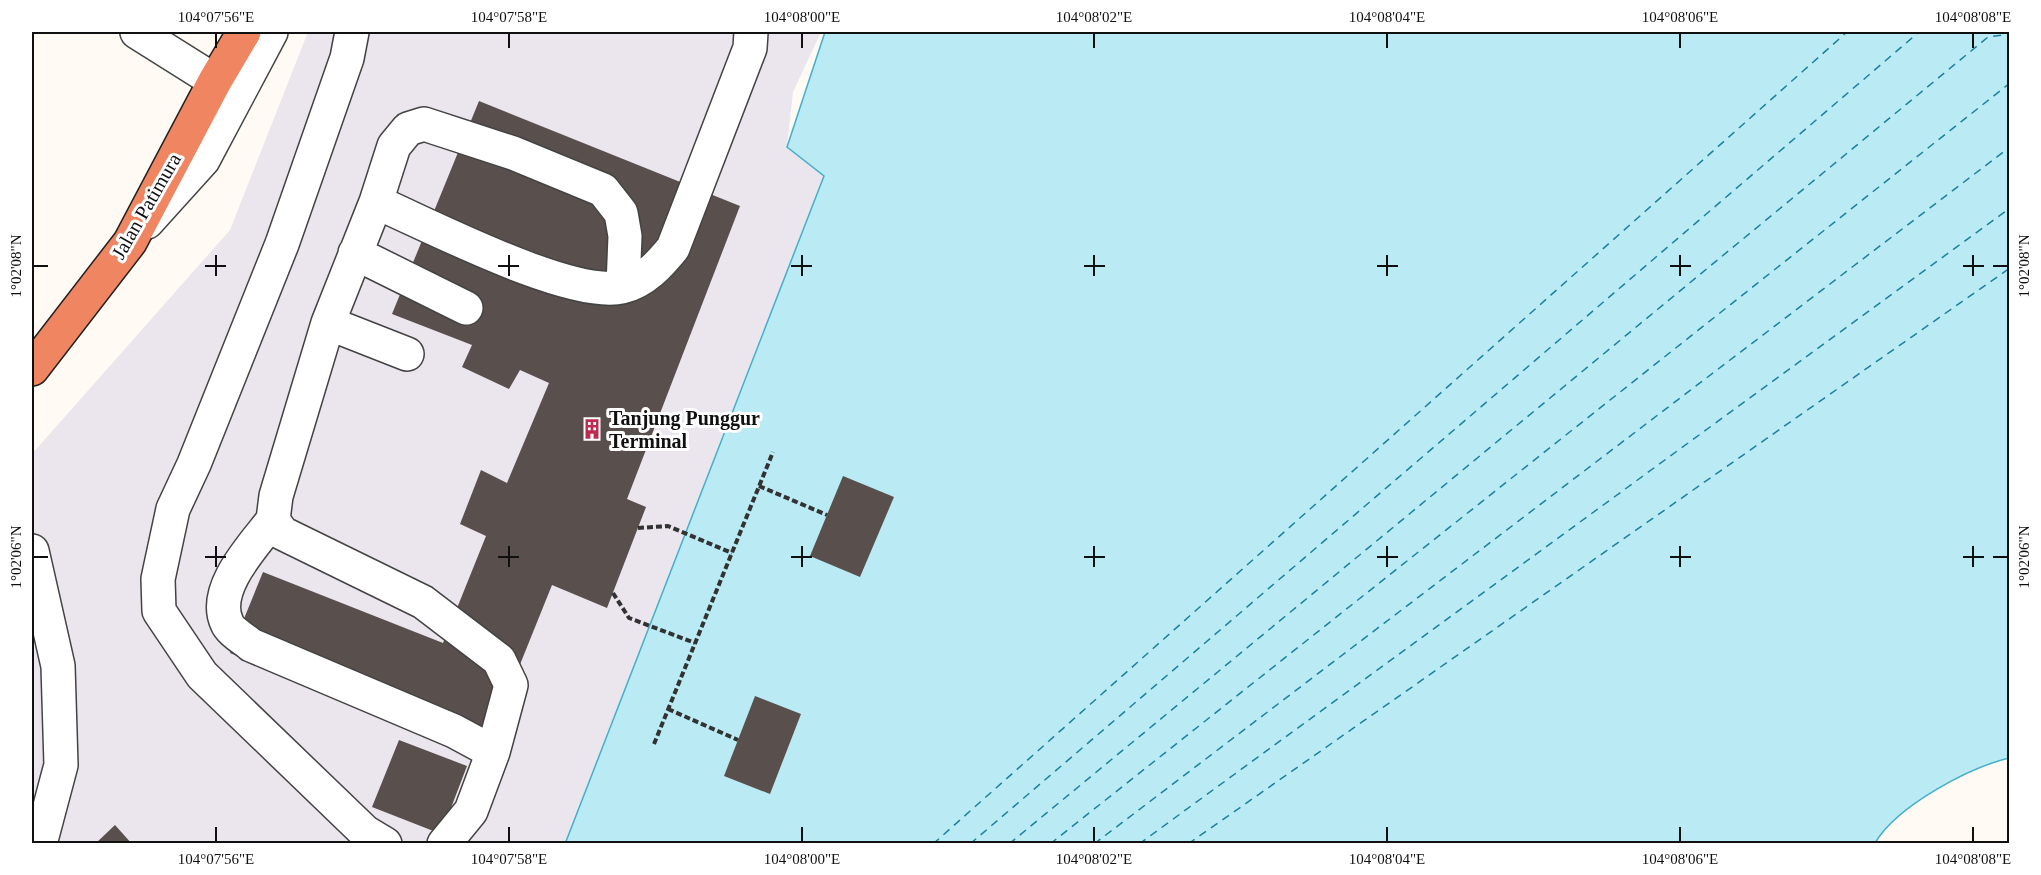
<svg xmlns="http://www.w3.org/2000/svg" width="2041" height="875" viewBox="0 0 2041 875" font-family="'Times New Roman',serif">
	<rect width="100%" height="100%" fill="#fffaf4"/>
	<!-- industrial -->
	<path fill="#ebe5ee" d="M308,32H821L793,92L787,146L824,175L565,843L32,844V454L230,230Z"/>
	<!-- water -->
	<path fill="#baeaf4" stroke="#43afc9" stroke-width="1.5" d="M825,32H2009V758C1968,768 1897,806 1875,843L565,844L824,176L787,147Z"/>
	<g fill="none" stroke-linecap="round" stroke-linejoin="round">
		<!-- ferry -->
		<path stroke="#1c809f" stroke-width="1.5" stroke-dasharray="8 6" stroke-linecap="butt" d="M933,844L1847,32
			M970,844L1919,32
			M1009,844L1988,37L2010,34
			M1050,844L2010,83
			M1094,844L2010,147
			M1139,844L2010,208
			M1188,844L2010,268"/>
	</g>
	<!-- building -->
	<path fill="#594f4d" d="M479,101L740,206L627,499L646,507L607,608L552,585L484,754L230,653L263,572L443,643L486,536L460,524L481,470L507,483L549,383L520,370L509,389L462,367L472,345L392,314Z
		M843,476L894,497L860,577L810,556Z
		M755,696L801,714L770,794L724,776Z
		M399,740L467,766L441,834L372,807Z
		M115,825L132,844H95Z"/>
	<g fill="none" stroke-linecap="round" stroke-linejoin="round">
		<!-- minor casing -->
		<g stroke="#434343" stroke-width="36">
			<path id="minor" d="M137,32L215,81
				M352,32L347,58L282,244L194,464L173,509L158,579L159,611L202,675L365,832L385,844
				M376,202C429,225 571,299 622,287C644,282 660,264 673,248L750,48L751,32
				M147,222L203,160L271,32
				M355,253L466,308
				M328,323L407,354
				M273,520C254,545 211,589 227,623C230,631 244,639 251,645L454,731L493,752
				M32,551L58,666L61,765L40,844
				M444,844L471,811L493,752L511,685L499,660L423,602L282,533L273,520L276,496L328,323L376,202L394,146L408,129L424,124L513,153L603,190L621,213L625,236L623,286"/>
		</g>
		<!-- highway casing -->
		<g stroke="#212121" stroke-width="36">
			<path id="highway" d="M32,369L130,242L215,81L244,32"/>
		</g>
		<!-- path -->
		<path stroke="#323232" stroke-width="4" stroke-dasharray="6 3" stroke-linecap="butt" d="M759,486L827,515
			M638,528L668,526L732,553
			M613,593L629,618L695,643
			M668,709L738,740
			M654,744L773,452"/>
		<!-- minor -->
		<use href="#minor" stroke="#fff" stroke-width="33"/>
		<!-- highway -->
		<use href="#highway" stroke="#ef8561" stroke-width="33"/>
	</g>
	<!-- ticks -->
	<path fill="none" stroke="#101010" stroke-width="2" d="M216,33V48M509,33V48M802,33V48M1094,33V48M1387,33V48M1680,33V48M1973,33V48M216,255V276M509,255V276M802,255V276M1094,255V276M1387,255V276M1680,255V276M1973,255V276M33,266H48M205,266H226M498,266H519M791,266H812M1084,266H1105M1377,266H1398M1670,266H1691M1963,266H1984M1993,266H2008M216,546V567M509,546V567M802,546V567M1094,546V567M1387,546V567M1680,546V567M1973,546V567M33,557H48M205,557H226M498,557H519M791,557H812M1084,557H1105M1377,557H1398M1670,557H1691M1963,557H1984M1993,557H2008M216,827V842M509,827V842M802,827V842M1094,827V842M1387,827V842M1680,827V842M1973,827V842"/>
	<!-- icons -->
	<defs>
		<g id="building-bare" transform="scale(1.62)"><path d="M-4-6H4V6H1V3H-1V6H-4ZM-2.5-4.3h1.7v1.8h-1.7ZM.8-4.3h1.7v1.8H.8ZM-2.5-1h1.7V.8h-1.7ZM.8-1h1.7V.8H.8Z" fill="#bd2c50" stroke="#fff" stroke-width="2.5" paint-order="stroke"/></g>
	</defs>
	<g fill-rule="evenodd">
		<use href="#building-bare" x="592" y="429"/>
	</g>
	<g text-anchor="middle" stroke-width="6" stroke-linejoin="round" paint-order="stroke">
		<!-- street labels -->
		<g font-size="20" fill="#101010" stroke="#fff">
			<text transform="translate(146 206) rotate(-60)" y="7">Jalan Patimura</text>
		</g>
		<!-- poi labels -->
		<g font-size="20" font-weight="bold" fill="#101010" stroke="#fff" text-anchor="start">
			<text x="609" y="425">Tanjung Punggur<tspan x="609" dy="23">Terminal</tspan></text>
		</g>
	</g>
	<!-- border -->
	<rect width="2041" height="875" fill="none" stroke="#ffffff" stroke-width="66"/>
	<rect x="33" y="33" width="1975" height="809" fill="none" stroke="#101010" stroke-width="2"/>
	<g font-size="15" text-anchor="middle" fill="#101010">
		<text x="216" y="22">104°07'56"E</text>
		<text x="509" y="22">104°07'58"E</text>
		<text x="802" y="22">104°08'00"E</text>
		<text x="1094" y="22">104°08'02"E</text>
		<text x="1387" y="22">104°08'04"E</text>
		<text x="1680" y="22">104°08'06"E</text>
		<text x="1973" y="22">104°08'08"E</text>
		<text transform="translate(16 266) rotate(-90)" y="5">1°02'08"N</text>
		<text transform="translate(2024 266) rotate(-90)" y="5">1°02'08"N</text>
		<text transform="translate(16 557) rotate(-90)" y="5">1°02'06"N</text>
		<text transform="translate(2024 557) rotate(-90)" y="5">1°02'06"N</text>
		<text x="216" y="864">104°07'56"E</text>
		<text x="509" y="864">104°07'58"E</text>
		<text x="802" y="864">104°08'00"E</text>
		<text x="1094" y="864">104°08'02"E</text>
		<text x="1387" y="864">104°08'04"E</text>
		<text x="1680" y="864">104°08'06"E</text>
		<text x="1973" y="864">104°08'08"E</text>
	</g>
</svg>
